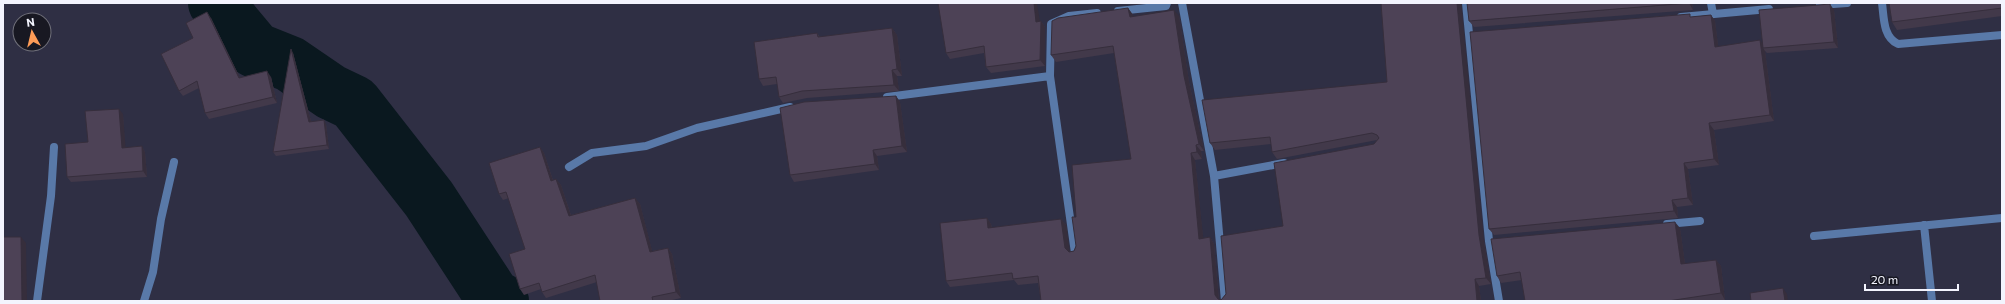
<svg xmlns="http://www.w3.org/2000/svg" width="2005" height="304" viewBox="0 0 2005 304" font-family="Commissioner,sans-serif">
	<rect width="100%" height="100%" fill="#2f2f44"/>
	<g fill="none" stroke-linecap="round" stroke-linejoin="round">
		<!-- river -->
		<path stroke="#0a181f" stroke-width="56" d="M216,3L255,50L290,64L331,92L354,103L429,199L493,297L501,301"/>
		<!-- service -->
		<path stroke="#5979a8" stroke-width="8" d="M1924,225L1932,301
			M1814,236L2002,218"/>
		<!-- minor -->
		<path stroke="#5979a8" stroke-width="8" d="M1182,3L1214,176L1225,301
			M1466,3L1489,241L1499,301
			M1711,3L1713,14
			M1882,3C1884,18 1883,37 1898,44L2002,35
			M1820,5L1847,3
			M1118,11L1166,6L1167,3
			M1681,17L1769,9
			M1050,76L1075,253
			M887,97L1050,76L1051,24L1069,16L1097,13
			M569,167L592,153L646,146L697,128L790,107
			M1214,176L1284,163
			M1667,224L1700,221
			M37,301L51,196L54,147
			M144,301L153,272L161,219L174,162"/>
	</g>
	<!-- wall -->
	<path fill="#42394a" d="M1692,3L1693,10L1474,27L1469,21Z
		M1761,3H1777L1762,4Z
		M2002,3V16L1897,30L1892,22Z
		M1128,8L1133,15V17L1179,16L1189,82L1204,151H1201L1202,159L1195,160L1203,238L1210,237L1214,244L1219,300H1221L1283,226L1374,144L1377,140L1277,159L1272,152L1271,144L1215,150L1210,143L1387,82L1484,242L1491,284L1479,286L1481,301H1041L1038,283L1018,285L1014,280L950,287L946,281L987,218L991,224L992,228L1061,219L1066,225L1069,252L1074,251L1076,246V217L1131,159L1114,53L1056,62L1051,55Z
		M1834,10L1838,48L1767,53L1765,51L1774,121L1714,130L1719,165L1688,169L1693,205L1677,207L1678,218L1494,235L1489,229L1692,17L1711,15L1715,21L1718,46L1763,44Z
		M211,18L240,78L271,77L277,103L209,119L205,113L199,88L183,96L179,91L193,38Z
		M1040,21H1041L1045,27V66L991,73L986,67L984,53L950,59L946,53Z
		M892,28L897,35L902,76H897L899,91L807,98L783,103L779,97L777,84L763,86L759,79L817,33L820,37Z
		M293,53L311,121L326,124L329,149L276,156L273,152Z
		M896,96L900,102L907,152L877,156L879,170L794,182L790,175Z
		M123,114L125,148L142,146L145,152L147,177L71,182L67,177L88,142Z
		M540,147L544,153L553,180L556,179L561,185L571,215L635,198L640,204L652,251L668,248L672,254L681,298L668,301H600L597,282L546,298L542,292L541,289L524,295L520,289L525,249L509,198L503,200L499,194Z
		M1680,228L1685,264L1716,260L1721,266L1725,300L1718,301H1525L1522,280L1501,283L1497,276Z"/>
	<!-- shaded-wall -->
	<path fill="#362e3c" d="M1034,3H1037L1041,28L1036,22Z
		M1457,3H1461L1484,242L1491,284L1486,278L1479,235Z
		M1689,3H1692L1693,10Z
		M1830,4L1834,10L1838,48L1834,42Z
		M1128,8L1133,15L1134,24L1130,17Z
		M1174,10L1179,16L1189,82L1204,151L1199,144L1184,76Z
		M207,12L211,18L243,84L239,78Z
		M1711,15L1715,21L1719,53L1715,47Z
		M1041,21L1045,27V66L1040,60Z
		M892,28L897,35L902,76L897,69Z
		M1760,40L1765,47L1763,48L1765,51L1774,121L1770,115Z
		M291,49L293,53L312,125L309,122Z
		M892,70L897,76L899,91L894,85Z
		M267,71L271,77L277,103L273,97Z
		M896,96L900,102L907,152L902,146Z
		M119,109L123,114L126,153L122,148Z
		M324,120L326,124L329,149L327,145Z
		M1709,123L1714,130L1719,165L1714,159Z
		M1196,145L1201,151L1202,159L1197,152Z
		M142,146L145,152L147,177L143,171Z
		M540,147L544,153L555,187L551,181Z
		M873,150L877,156L879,170L875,164Z
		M1191,153L1195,160L1204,245L1199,239Z
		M1684,163L1688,169L1693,205L1688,198Z
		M556,179L561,185L573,222L569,216Z
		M635,198L640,204L654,258L650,252Z
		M1672,200L1677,207L1678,218L1674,211Z
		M987,218L991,224L993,235L988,228Z
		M1061,219L1066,225L1070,254L1065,248Z
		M1675,222L1680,228L1686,271L1681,264Z
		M21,237L26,243L27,301H22Z
		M1210,237L1214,244L1219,301L1215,295Z
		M668,248L672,254L681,298L676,292Z
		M1716,260L1721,266L1725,300L1721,293Z
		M1475,279L1479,286L1481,301H1477Z
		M1783,288L1787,294L1788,301H1785Z"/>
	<!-- building -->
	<path fill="#4d4256" stroke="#362e3c" d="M938,3H1034L1036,22L1041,21L1040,60L986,67L984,46L946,53Z
		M1381,3H1457L1479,235L1486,278L1475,279L1477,301H1041L1038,276L1013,279L1012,273L946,281L940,223L987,218L988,228L1061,219L1065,248L1069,252L1074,251L1076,246L1072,217H1076L1072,165L1131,159L1113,46L1051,55L1052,21L1058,18L1128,8L1130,17L1174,10L1184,76L1199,144L1196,145L1197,152L1191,153L1199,239L1210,237L1215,295L1218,299L1221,300L1226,294L1221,236L1283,226L1274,163L1374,144L1379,138L1377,135L1372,133L1272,152L1270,137L1210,143L1202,100L1387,82Z
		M1467,3H1689L1469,21Z
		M1889,3H2001L2002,8L1892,22Z
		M1830,4L1834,42L1763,48L1759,10Z
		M207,12L239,78L267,71L273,97L205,113L197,81L179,91L161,54L193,38L186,23Z
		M1690,14V17L1711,15L1715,47L1760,40L1770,115L1709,123L1714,159L1684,163L1688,198L1672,200L1674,211L1489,229L1470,32Z
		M892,28L897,69L892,70L894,85L802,91L779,97L776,77L759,79L754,42L817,33L818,37Z
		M291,49L309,122L324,120L327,145L273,152Z
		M896,96L902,146L873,150L875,164L790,175L780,108L804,102Z
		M119,109L122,148L142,146L143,171L67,177L65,144L88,142L85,111Z
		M540,147L551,181L556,179L569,216L635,198L650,252L668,248L676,292L652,297L653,301H600L595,275L542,292L539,283L520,289L509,254L525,249L506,192L499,194L489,163Z
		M1675,222L1681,264L1716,260L1721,293L1668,301H1525L1520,272L1497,276L1491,239Z
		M3,237H21L22,301H3Z
		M1783,288L1785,301H1751L1750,293Z"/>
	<!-- border -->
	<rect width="2005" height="304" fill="none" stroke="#f3f4fe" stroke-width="8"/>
	<!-- north arrow -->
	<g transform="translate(32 32) rotate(352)"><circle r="19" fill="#181822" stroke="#70707a"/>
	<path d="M0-3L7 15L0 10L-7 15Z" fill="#fe9c57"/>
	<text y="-6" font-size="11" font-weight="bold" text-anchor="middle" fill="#f3f4fe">N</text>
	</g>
	<!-- scale -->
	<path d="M1865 284v6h93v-6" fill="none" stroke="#f3f4fe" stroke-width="2"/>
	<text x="1871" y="284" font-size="12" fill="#f3f4fe" stroke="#181822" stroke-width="3" paint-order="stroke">20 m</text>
</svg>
